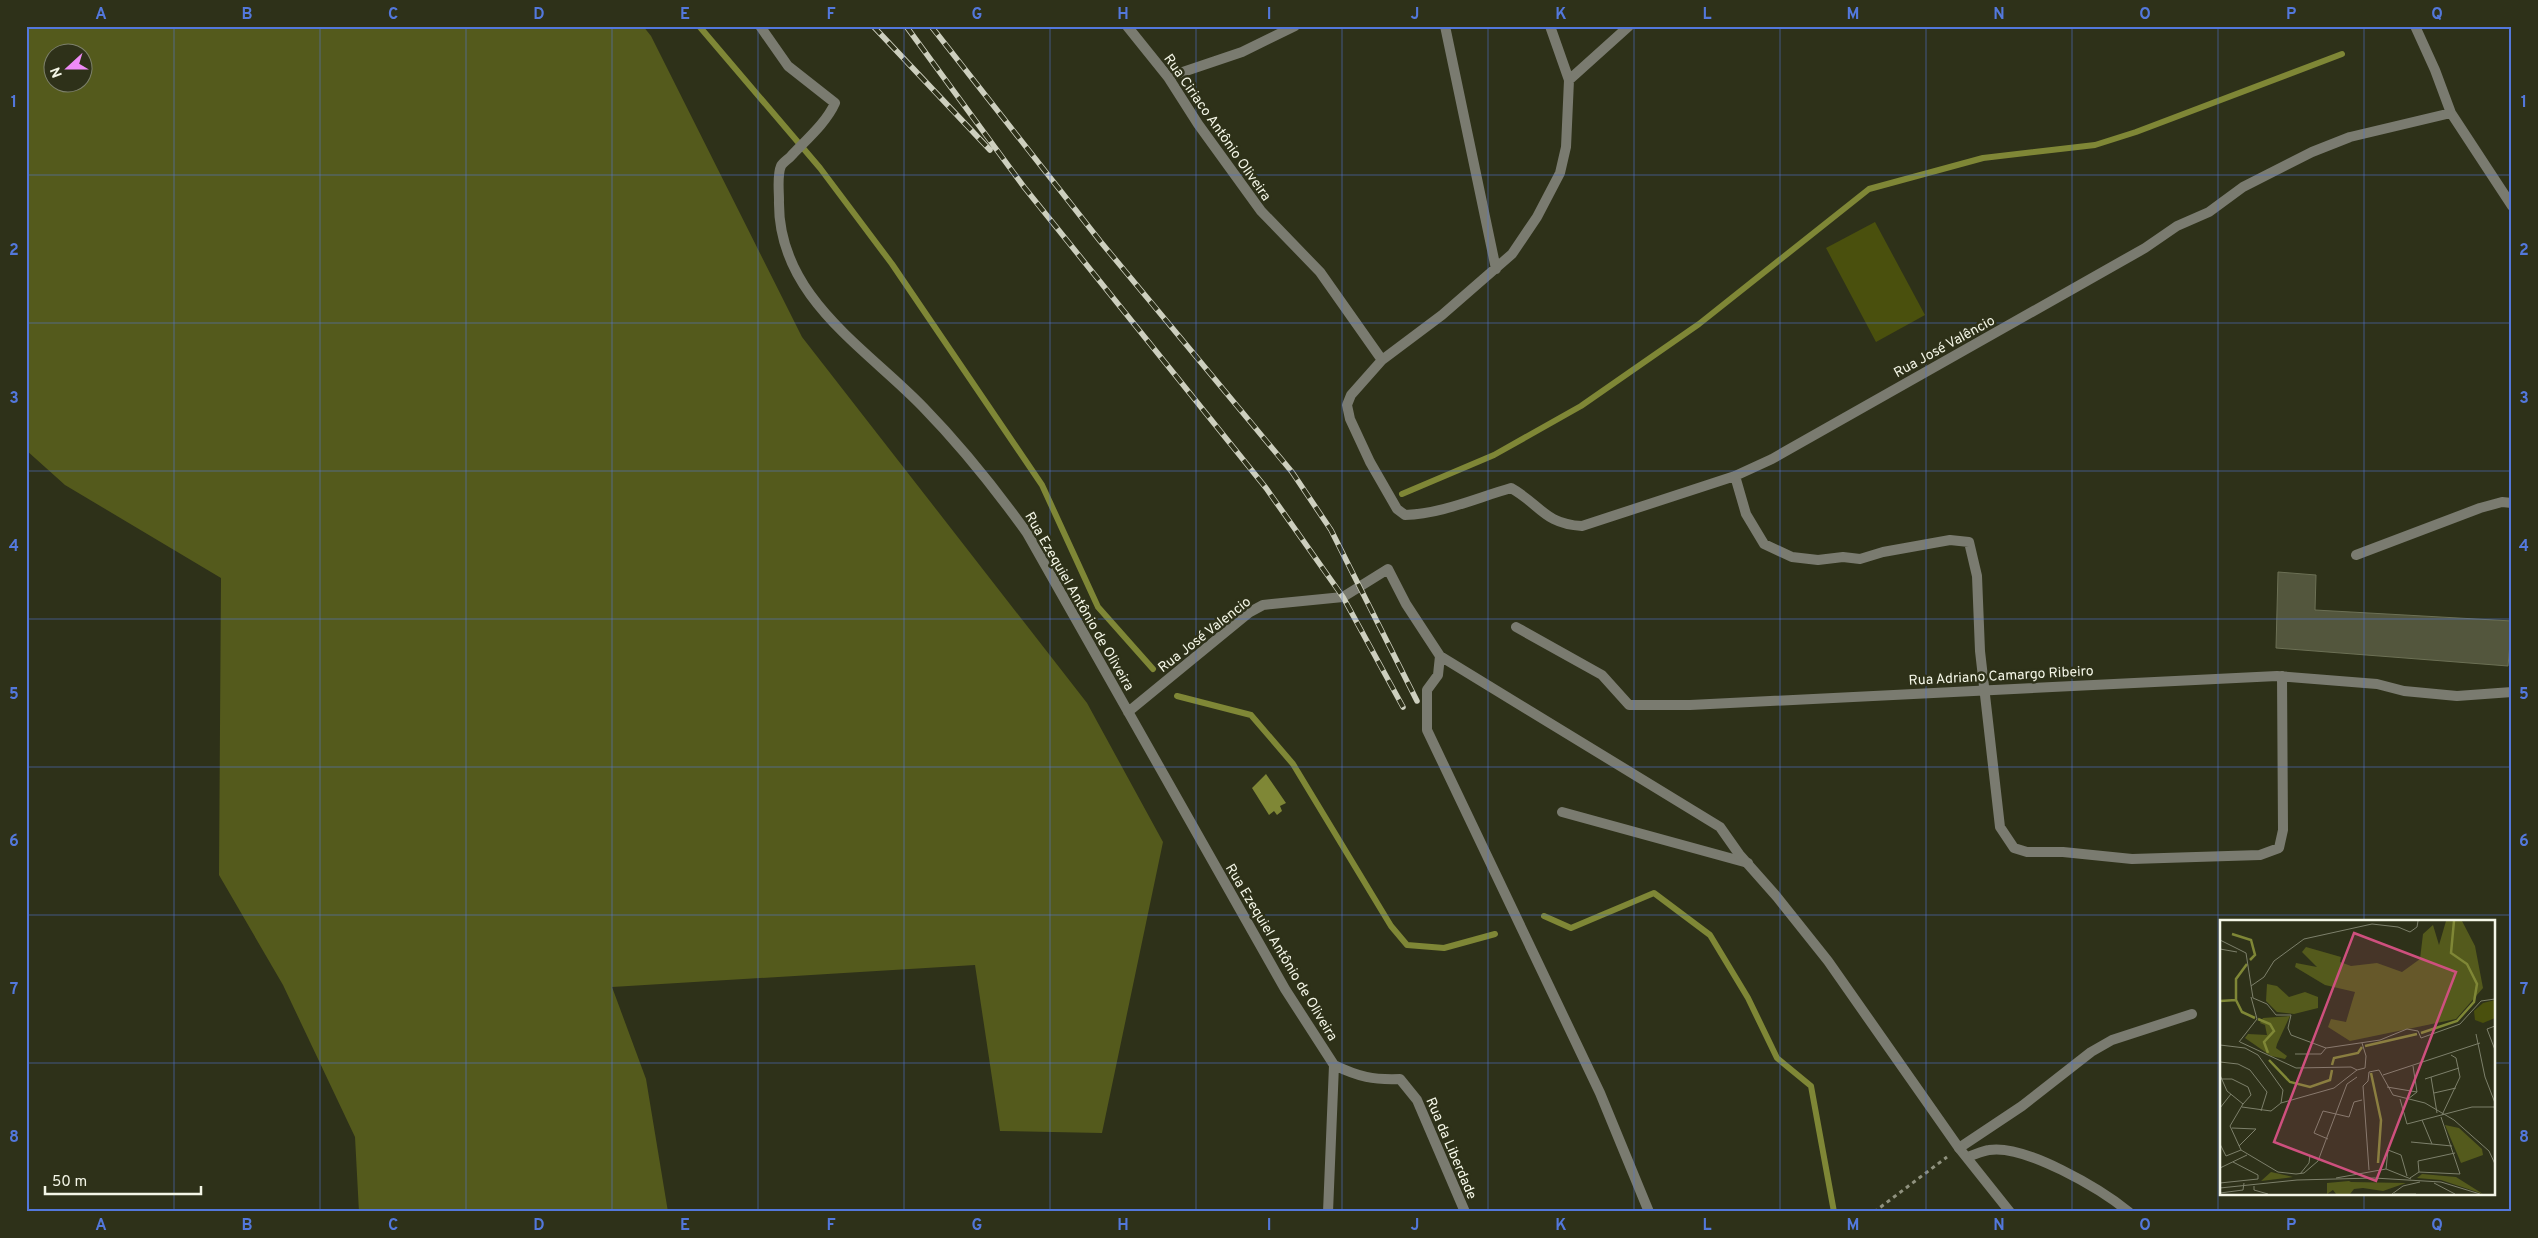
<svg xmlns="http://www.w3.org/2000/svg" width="2538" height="1238" viewBox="0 0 2538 1238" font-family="Overpass,sans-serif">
	<rect width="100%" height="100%" fill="#2e3119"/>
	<!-- green -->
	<path fill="#4a500d" d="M1875,222L1925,315L1876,342L1826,248Z"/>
	<!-- forest -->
	<path fill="#545a1c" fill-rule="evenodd" d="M26,26H643L651,36L802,337L1087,703L1163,842L1102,1133L1000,1131L975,965L612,987L646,1079L668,1212H359L355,1137L283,985L219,875L221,578L65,485L26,450ZM52,52H82V82H52Z"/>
	<!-- water -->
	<path fill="#7f8736" d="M1266,774L1286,803L1280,806L1282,811L1277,815L1274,811L1269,815L1252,788Z"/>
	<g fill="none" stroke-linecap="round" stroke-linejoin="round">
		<!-- stream -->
		<path stroke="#7f8736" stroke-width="6" d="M699,26L820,168L892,264L1042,485L1098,607L1153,669
			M1402,494L1494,455L1581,406L1699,324L1869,189L1983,158L2095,145L2136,132L2342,54
			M1177,696L1251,715L1293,764L1391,926L1407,945L1444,948L1495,934
			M1544,916L1571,928L1654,893L1710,935L1748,998L1777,1058L1811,1086L1834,1212"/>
	</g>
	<!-- building -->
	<path fill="#53563d" stroke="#6c7055" d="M2278,572L2316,575L2315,610L2512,621L2508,666L2276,648Z"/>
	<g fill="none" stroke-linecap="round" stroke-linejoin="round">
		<!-- path -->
		<path stroke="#90927f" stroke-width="3" stroke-dasharray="4 4" stroke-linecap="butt" d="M1874,1212L1947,1157"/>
		<!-- lane -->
		<path stroke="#7a7b70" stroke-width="10" d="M2356,555L2480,508L2502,502L2512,503
			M1562,812L1748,863
			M1959,1148L2022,1106L2091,1052L2112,1040L2192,1014
			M1967,1157C1974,1155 1982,1151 1989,1150C2025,1144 2101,1189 2129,1212"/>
		<!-- street -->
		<path stroke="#7a7b70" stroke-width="10" d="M760,26L788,66L835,103C826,123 807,139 792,155C789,159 783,162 781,166C777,175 779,191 779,200C777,296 865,347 923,407C962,447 994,487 1027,533L1285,989L1334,1065L1328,1212
			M1127,26L1168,77L1198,124L1261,211L1320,272L1382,360
			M1445,26L1496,269
			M1550,26L1569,80L1566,147L1560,173L1537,217L1512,254L1442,315L1382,360L1351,395L1347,405L1350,419L1370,462L1397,509L1405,515C1441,514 1476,498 1511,488C1540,504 1544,524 1582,526L1735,476L1772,459L2145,248L2177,226L2209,212L2243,187L2312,152L2350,137L2451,113
			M2415,26L2435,70L2451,113L2512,206
			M1168,77L1242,52L1295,26
			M1569,80L1629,26
			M1735,476L1746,514L1764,544L1792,557L1818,560L1843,557L1860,559L1883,552L1950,540L1969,542L1977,576L1980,651L2000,827L2014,848L2027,852H2063L2132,859L2260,855L2279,848L2283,830L2282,676
			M1516,627L1602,675L1629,705H1690L2277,676L2377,684L2404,691L2457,696L2512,692
			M1440,656L1720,827L1739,854L1777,897L1828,961L1959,1148L2010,1212
			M1128,712L1250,612L1263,605L1272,604L1343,597L1388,569L1406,604L1440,656L1438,675L1427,690V730L1600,1093L1649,1212
			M1334,1065C1359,1077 1373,1080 1400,1079L1417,1100L1465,1212"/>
		<!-- rail casing -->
		<g stroke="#cdcfbe" stroke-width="5.5">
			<path id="rail" d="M873,26L990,150
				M906,26L1024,187L1266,488L1343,597L1403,707
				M931,26L1100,241L1292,472L1331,530L1417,701"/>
		</g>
		<!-- rail -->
		<use href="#rail" stroke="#2e3119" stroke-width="4" stroke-dasharray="11" stroke-linecap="butt"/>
	</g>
	<!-- grid -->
	<path fill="none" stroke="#5378dc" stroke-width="1" stroke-opacity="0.55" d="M174,26V1212M320,26V1212M466,26V1212M612,26V1212M758,26V1212M904,26V1212M1050,26V1212M1196,26V1212M1342,26V1212M1488,26V1212M1634,26V1212M1780,26V1212M1926,26V1212M2072,26V1212M2218,26V1212M2364,26V922M26,175H2512M26,323H2512M26,471H2512M26,619H2512M26,767H2512M26,915H2512M26,1063H2222M2494,1063H2512M2364,1194V1212"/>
	<g text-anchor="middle" stroke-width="5" stroke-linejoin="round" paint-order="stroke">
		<!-- street labels -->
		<g font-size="14" fill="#f4f6e7" stroke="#2e3119">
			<text transform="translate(1218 127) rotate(55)" y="5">Rua Ciriaco Antônio Oliveira</text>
			<text transform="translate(1944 346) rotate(-29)" y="5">Rua José Valêncio</text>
			<text transform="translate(1080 601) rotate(60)" y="5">Rua Ezequiel Antônio de Oliveira</text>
			<text transform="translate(1204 634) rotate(-38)" y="5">Rua José Valencio</text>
			<text transform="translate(2001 675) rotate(-3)" y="5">Rua Adriano Camargo Ribeiro</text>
			<text transform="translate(1282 952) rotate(59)" y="5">Rua Ezequiel Antônio de Oliveira</text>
			<text transform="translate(1452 1148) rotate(67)" y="5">Rua da Liberdade</text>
		</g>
	</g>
	<!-- overview -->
	<g transform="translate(2220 920)">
		<rect width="275" height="275" fill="#2e3119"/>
		<path d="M275,80V98L263,103L255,100L254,91L263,83Z" fill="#4a500d"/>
		<path d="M226,1H242L255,26L263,68L236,99L130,121L108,107L111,99L126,102L135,72L105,65L75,47L76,43L97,47L82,32L86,27L121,37L120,42L131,46L157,43L182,52L200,39L203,14L213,5L219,25ZM47,64L57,66L69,77L85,72L98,77V88L74,94L57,92L46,81ZM70,96L57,124L56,128L67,136L65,139L51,136L25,118L28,114L47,115L45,105L40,103L43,98ZM225,205L239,208L262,229L263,235L241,243ZM51,252L69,256L73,257L41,261ZM202,254L236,257L263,274L221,260L197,258ZM129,261L131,262L186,263L163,271L143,268L134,269L130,274H116L113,270L107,274V263Z" fill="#545a1c"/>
		<path fill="none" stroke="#7f8736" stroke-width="2.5" d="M12,14L31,20L35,35L30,40M27,44L16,59V80L22,92L35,98M0,81L16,80M38,99L50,104L54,111L44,122L48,133M201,113L237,101L254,82L257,64L247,44L231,33L234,1M145,126L197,114M49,140L70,162L90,167L110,160L112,150M112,145L114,138L138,133L142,127M151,153L161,200L158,243"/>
		<path fill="none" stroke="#7d806b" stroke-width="1" d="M0,20L26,33L33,78L47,84L56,95H71L68,108L71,115L106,128L160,120L187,109L198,111L201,118L240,104L261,81L275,79M0,29L17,32M31,66L44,57L54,41L84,19L152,4L178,7L190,12L197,7L198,1M275,106L267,109L275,130M256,114L265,157L275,183M19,122L37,99L31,77M20,122L76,148L131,147L137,150L145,148L146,136L142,123M0,125L25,128L38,135L63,170L61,183M75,134H101L106,128M0,142L18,144L30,150L47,172L41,191M0,155L7,171L23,184L10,206L21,230L58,252L76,254L84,253L98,241L127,164L137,157M163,155L260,123M211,157L217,193M0,159H12L28,167L31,175L23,184M205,159L239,148M167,167L197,172M214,173L236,168M180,179L187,204L252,187H275M188,179L197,172L193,146M22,187L51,191L61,183L114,168L137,150M0,188L11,174M222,195L240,157L236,138L231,135M202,200L212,224M12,208L36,209L19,226M108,219L94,213L103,191L129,197L134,182L142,180M191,222L232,226M0,224L6,236L21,230M181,235L187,256M0,248L27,235M166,249L168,230L181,235M149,250L143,166L148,161L149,152L159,150L173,175L205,183L234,200L269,231L275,244M199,252L198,241L235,233M80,254L89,243L90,235M116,258L166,249L191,259M190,258L199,252L240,254L221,197M0,263L38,259V255L13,242M214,263L235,274M34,266V270L48,274M0,268L77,260L154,258L221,262L260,274M0,273L23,270L24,263M172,274L183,266L200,262M174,274H196"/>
		<path fill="#ce507e" fill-opacity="0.15" stroke="#ce507e" stroke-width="2.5" d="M134,13L236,52L156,261L54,222Z"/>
		<rect width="275" height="275" fill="none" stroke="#f4f6e7" stroke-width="2.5"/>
	</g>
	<!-- border -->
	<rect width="2538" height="1238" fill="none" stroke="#2e3119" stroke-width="55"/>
	<!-- north arrow -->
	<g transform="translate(68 68) rotate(249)"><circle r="24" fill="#2e3119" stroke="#7d806b"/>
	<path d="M0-4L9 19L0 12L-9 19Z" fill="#ef8bf7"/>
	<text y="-8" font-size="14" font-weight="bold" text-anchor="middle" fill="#f4f6e7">N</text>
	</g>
	<!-- scale -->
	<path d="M45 1186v8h156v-8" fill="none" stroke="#f4f6e7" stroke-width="2.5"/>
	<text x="52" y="1186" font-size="15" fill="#f4f6e7" stroke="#2e3119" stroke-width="4" paint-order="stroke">50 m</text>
	<rect x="28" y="28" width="2482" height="1182" fill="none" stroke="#5378dc" stroke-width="2"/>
	<g font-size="16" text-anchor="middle" font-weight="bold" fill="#5378dc">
		<text x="101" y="19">A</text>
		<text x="247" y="19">B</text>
		<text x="393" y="19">C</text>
		<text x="539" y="19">D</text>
		<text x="685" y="19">E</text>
		<text x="831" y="19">F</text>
		<text x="977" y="19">G</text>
		<text x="1123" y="19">H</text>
		<text x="1269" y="19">I</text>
		<text x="1415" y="19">J</text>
		<text x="1561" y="19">K</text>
		<text x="1707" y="19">L</text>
		<text x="1853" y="19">M</text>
		<text x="1999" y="19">N</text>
		<text x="2145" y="19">O</text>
		<text x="2291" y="19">P</text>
		<text x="2437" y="19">Q</text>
		<text x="14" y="107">1</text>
		<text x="2524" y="107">1</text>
		<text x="14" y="255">2</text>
		<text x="2524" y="255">2</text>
		<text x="14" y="403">3</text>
		<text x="2524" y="403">3</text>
		<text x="14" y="551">4</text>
		<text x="2524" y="551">4</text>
		<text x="14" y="699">5</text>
		<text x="2524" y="699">5</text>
		<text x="14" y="846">6</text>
		<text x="2524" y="846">6</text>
		<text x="14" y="994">7</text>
		<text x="2524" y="994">7</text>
		<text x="14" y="1142">8</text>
		<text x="2524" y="1142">8</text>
		<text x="101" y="1230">A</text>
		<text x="247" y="1230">B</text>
		<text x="393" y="1230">C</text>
		<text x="539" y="1230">D</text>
		<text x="685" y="1230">E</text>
		<text x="831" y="1230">F</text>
		<text x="977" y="1230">G</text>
		<text x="1123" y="1230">H</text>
		<text x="1269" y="1230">I</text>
		<text x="1415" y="1230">J</text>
		<text x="1561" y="1230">K</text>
		<text x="1707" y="1230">L</text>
		<text x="1853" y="1230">M</text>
		<text x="1999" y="1230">N</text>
		<text x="2145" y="1230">O</text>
		<text x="2291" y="1230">P</text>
		<text x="2437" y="1230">Q</text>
	</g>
</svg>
